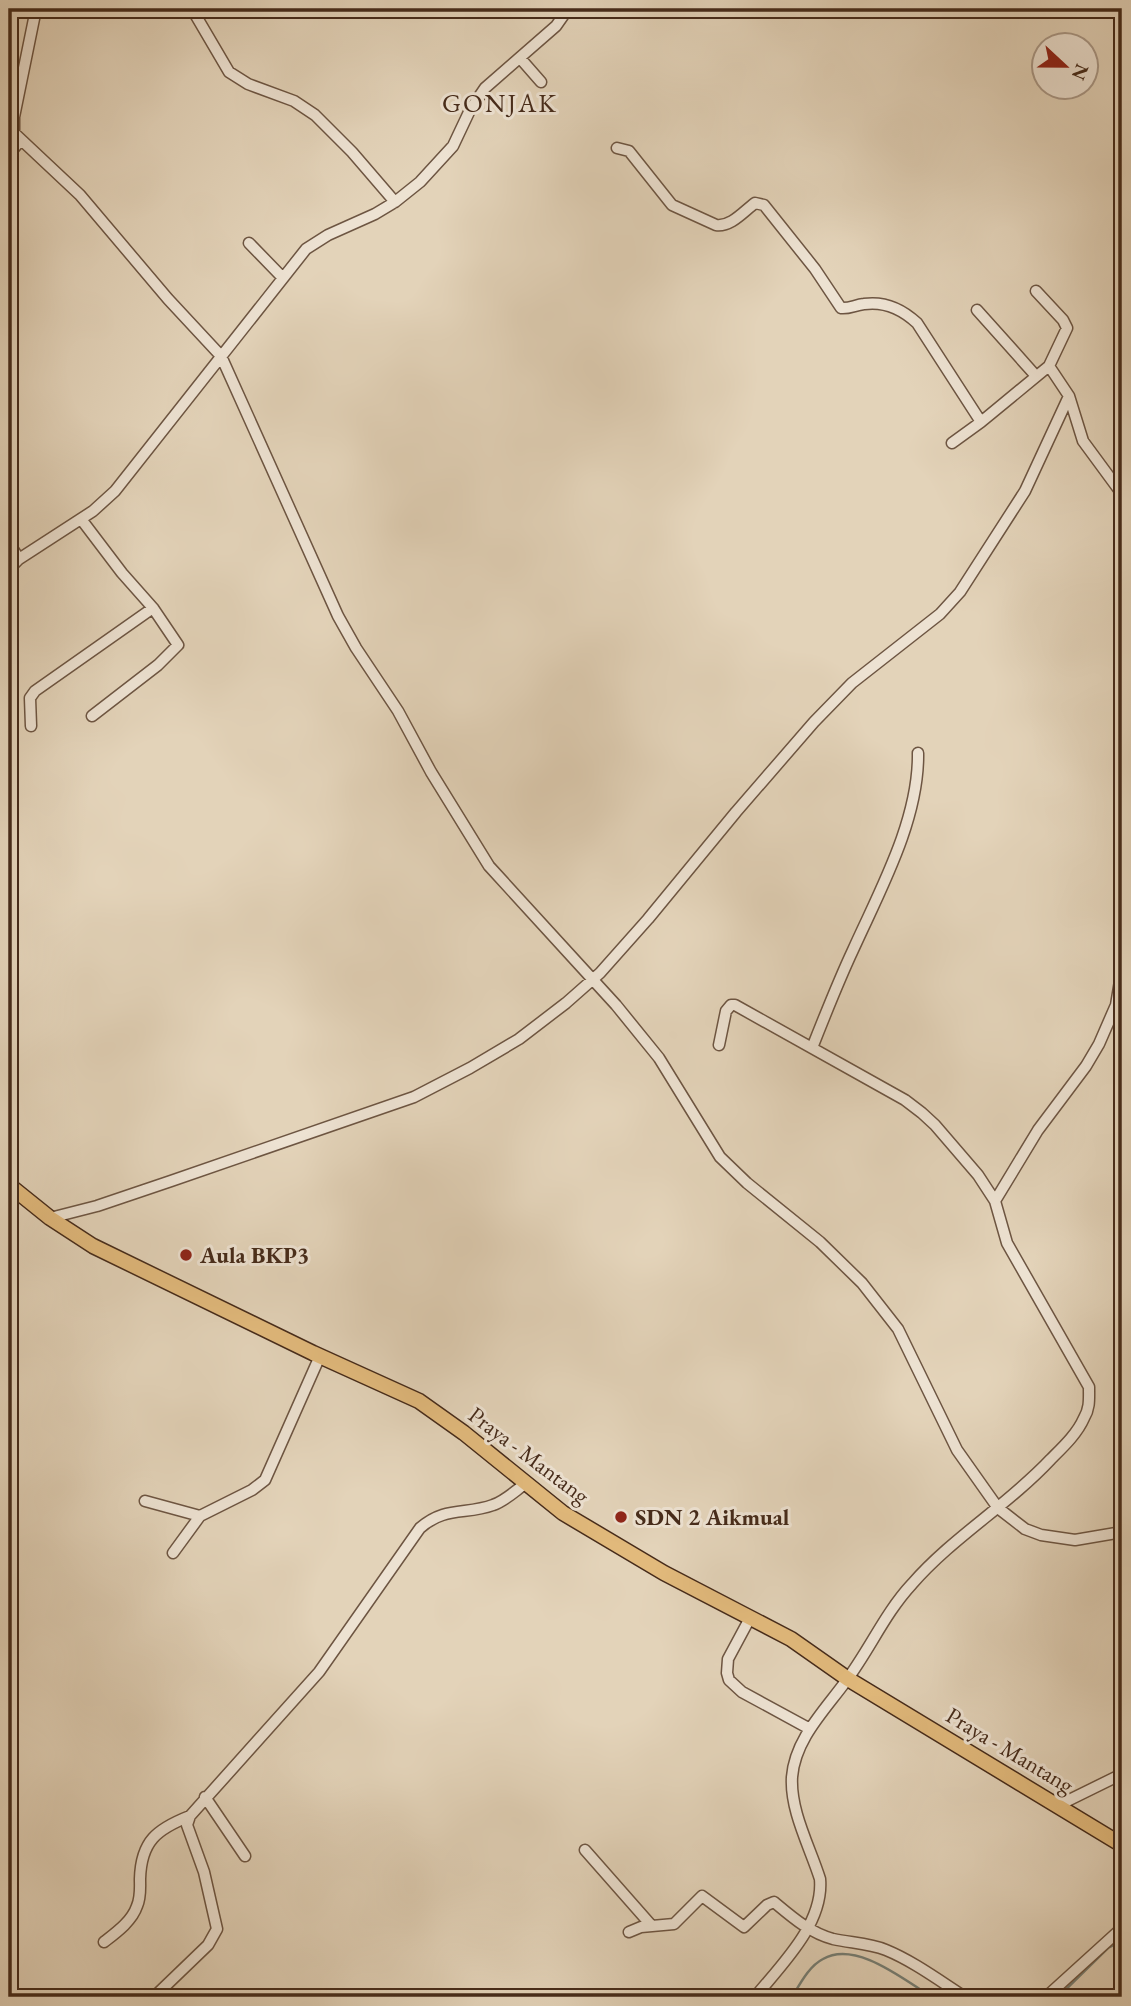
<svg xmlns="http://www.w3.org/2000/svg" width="1131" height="2006" viewBox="0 0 1131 2006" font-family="'EB Garamond',serif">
	<rect width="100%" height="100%" fill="#e3d3b9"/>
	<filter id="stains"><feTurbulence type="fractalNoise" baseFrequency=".00286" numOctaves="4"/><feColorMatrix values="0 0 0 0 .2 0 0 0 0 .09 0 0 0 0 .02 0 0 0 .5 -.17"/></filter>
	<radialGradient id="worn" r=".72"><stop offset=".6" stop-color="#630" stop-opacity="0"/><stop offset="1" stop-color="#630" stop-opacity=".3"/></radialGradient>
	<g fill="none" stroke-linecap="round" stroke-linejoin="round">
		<!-- stream -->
		<path stroke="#757f76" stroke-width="2.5" d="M792,1997C800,1984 809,1966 823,1959C856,1940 904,1980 932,1997
			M1058,1997L1108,1948L1122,1941"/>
		<!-- minor casing -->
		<g stroke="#6d5542" stroke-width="13">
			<path id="minor" d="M36,9L14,117V133L80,195L168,299L221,356L338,616L356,648L398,711L431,772L489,866L616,1005L659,1058L720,1157L747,1183L820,1242L862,1283L898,1329L957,1450L998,1508L1025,1529L1041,1535L1075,1540L1122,1532
				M192,9L229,72L248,84L294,101L315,115L352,152L395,202
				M520,58L541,82
				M617,148L629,151L672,205L716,225C731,227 743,212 755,203L764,205L815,269L841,308C849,309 855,305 864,304C885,301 902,309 917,323L981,422L1049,366
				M9,154L20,141
				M249,243L283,278
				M1036,291L1063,320L1067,328L1049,366L1069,396L1083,441L1122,494
				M977,310L1036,376
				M952,443L981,422
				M81,519L122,573L153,608L178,645L158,665L92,716
				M9,543L19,559
				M9,569L19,559L93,511L115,491L306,249L328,235L375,214L395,202L420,182L453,146L470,110L485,88L556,26L563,16L564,9
				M31,726L30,698L35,691L153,608
				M719,1045L726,1011L731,1005H735L905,1100L922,1113L935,1125L978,1175L995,1201
				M812,1048C825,1015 838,982 853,950C880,890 919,820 918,753
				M50,1218L97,1206L171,1181L414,1097L470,1068L519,1039L566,1003L600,973L648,919L736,812L814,722L852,683L940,614L960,592L1025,491L1069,396
				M145,1501L200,1516L252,1490L265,1480L320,1356
				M173,1553L200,1516
				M750,1618L728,1659L727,1673L729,1680L742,1692L810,1729
				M205,1797L245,1856
				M1057,1806L1122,1774
				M585,1850L651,1925
				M629,1932L641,1927L674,1924L702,1896L744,1927L767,1905L774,1902C792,1917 810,1933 833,1939C851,1943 869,1943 886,1950C913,1961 940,1981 965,1997
				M104,1942C117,1932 132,1921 137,1906C141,1897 140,1888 140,1879C141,1841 157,1829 190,1816
				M9,1988L17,1997
				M154,1997L208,1945L217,1929L204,1872L187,1825L190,1816L319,1672L420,1528C445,1506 466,1515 493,1505C505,1501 515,1491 525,1484
				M755,1997C781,1965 824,1924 820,1879C810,1847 790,1811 792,1777C795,1739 825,1710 846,1681C870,1649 885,1613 912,1584C953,1537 1008,1505 1051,1459C1063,1447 1077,1434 1084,1418C1090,1408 1089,1399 1089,1387L1007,1243L995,1201L1038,1130L1086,1066L1099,1044L1116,1005L1122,969
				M1046,1997L1122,1928"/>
		</g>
		<!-- major casing -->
		<g stroke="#462b1a" stroke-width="17">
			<path id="major" d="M9,1185L50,1218L93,1246L313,1353L419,1401L464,1433L563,1513L664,1573L791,1639L848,1679L1122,1845"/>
		</g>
		<!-- minor -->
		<use href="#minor" stroke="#ede2d2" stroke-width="10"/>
		<!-- major -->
		<use href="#major" stroke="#e2ba7c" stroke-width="14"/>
	</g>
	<!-- markers -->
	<g fill="#8f2418" stroke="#ede2d2" stroke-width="2.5">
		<circle cx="186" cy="1255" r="7"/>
		<circle cx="621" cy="1517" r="7"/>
	</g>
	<g text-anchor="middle" stroke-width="6" stroke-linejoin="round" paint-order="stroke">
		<!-- poi labels -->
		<g font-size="23" font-weight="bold" fill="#462b1a" stroke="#ede2d2" text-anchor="start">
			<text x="200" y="1263">Aula BKP3</text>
			<text x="635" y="1525">SDN 2 Aikmual</text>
		</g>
		<!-- street labels -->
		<g font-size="23" fill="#462b1a" stroke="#ede2d2">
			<text transform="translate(529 1455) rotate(37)" y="8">Praya - Mantang</text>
			<text transform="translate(1010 1750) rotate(31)" y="8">Praya - Mantang</text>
		</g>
		<!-- quarter labels -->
		<g font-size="26" letter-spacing="2" fill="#462b1a" stroke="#ede2d2">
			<text x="500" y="112">GONJAK</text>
		</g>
	</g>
	<!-- margin -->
	<rect width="1131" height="2006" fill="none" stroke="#e3d3b9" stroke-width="35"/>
	<rect x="10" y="10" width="1110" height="1985" fill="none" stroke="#462b1a" stroke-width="3.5"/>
	<rect x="18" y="18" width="1096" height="1971" fill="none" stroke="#462b1a" stroke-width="2"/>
	<!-- north arrow -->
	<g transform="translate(1065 66) rotate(112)"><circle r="33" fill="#ede2d2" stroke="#aa9988" stroke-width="2"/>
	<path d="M0-5L12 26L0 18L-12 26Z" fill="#8f2418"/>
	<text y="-10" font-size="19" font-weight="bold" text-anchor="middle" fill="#462b1a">N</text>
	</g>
	<rect width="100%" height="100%" filter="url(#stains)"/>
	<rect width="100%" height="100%" fill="url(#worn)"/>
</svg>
